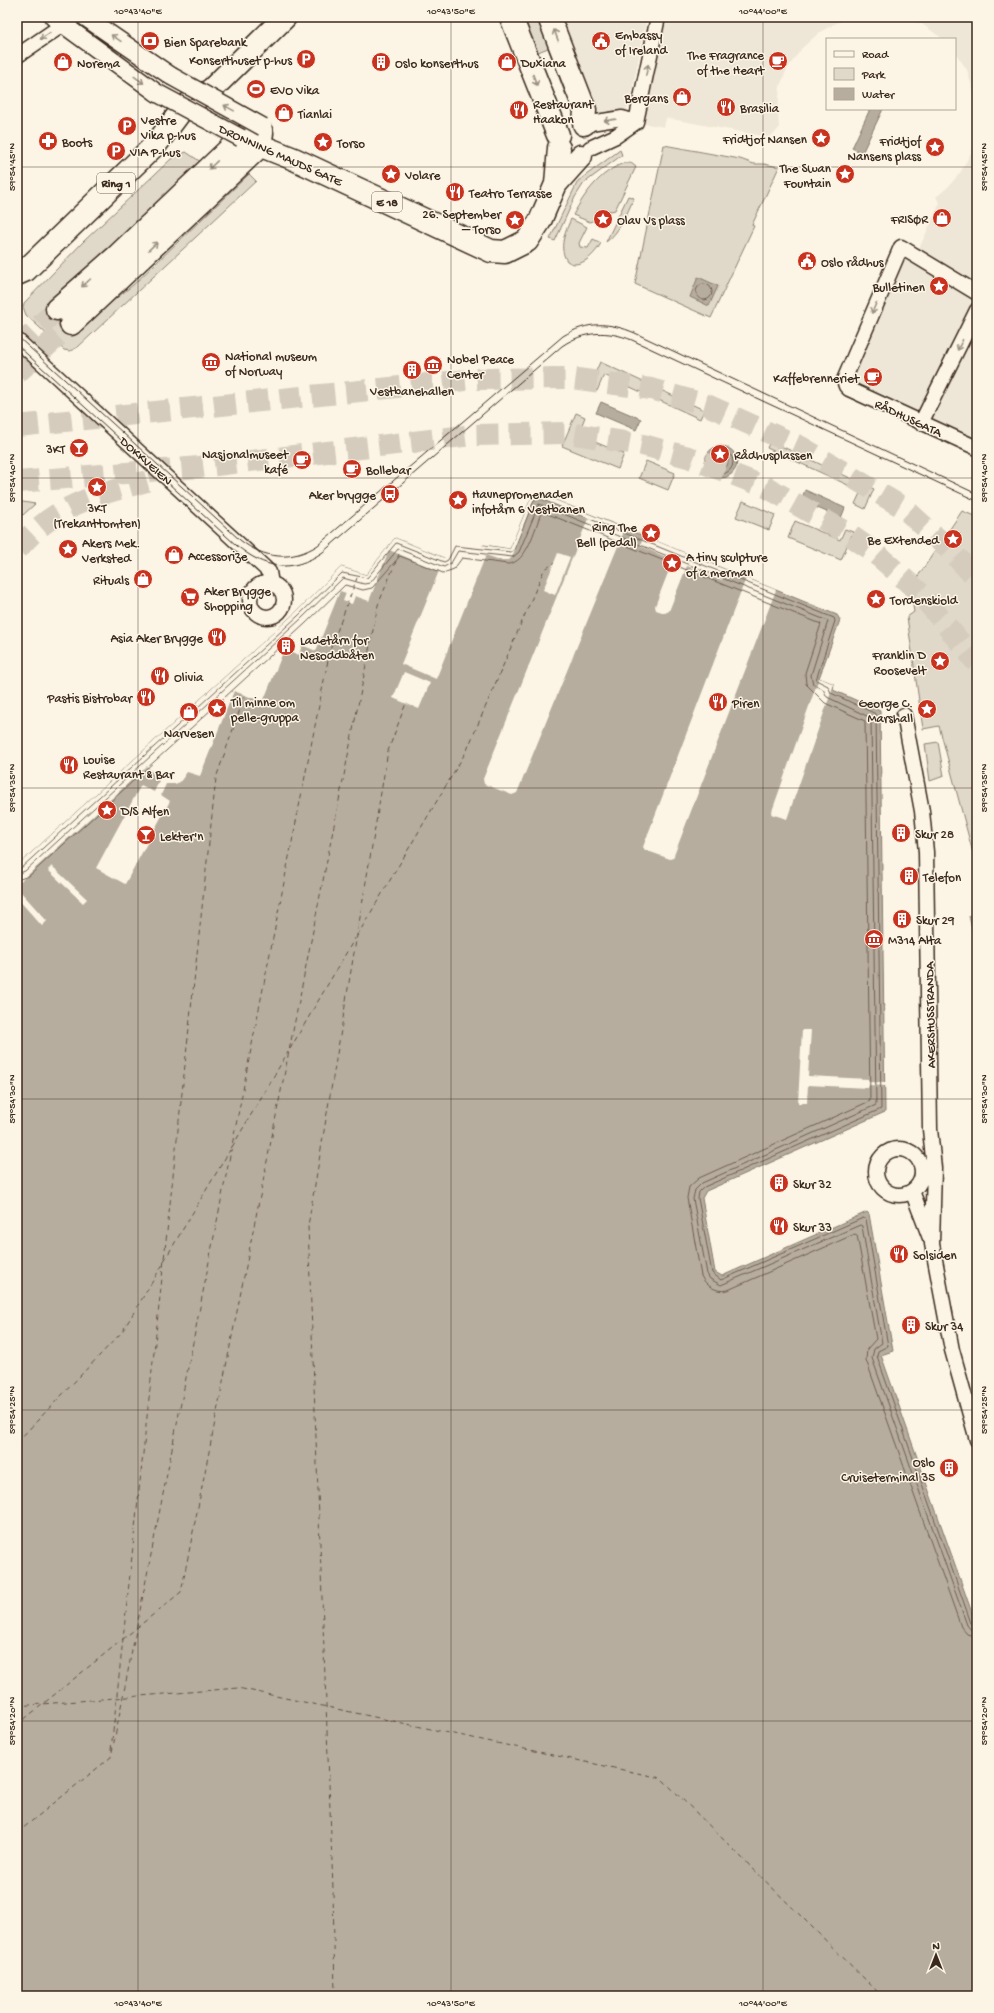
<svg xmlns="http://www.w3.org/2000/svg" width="994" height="2013" viewBox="0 0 994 2013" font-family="'Gochi Hand',sans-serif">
	<rect width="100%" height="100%" fill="#fcf5e5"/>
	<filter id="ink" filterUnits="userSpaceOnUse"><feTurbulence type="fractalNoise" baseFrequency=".025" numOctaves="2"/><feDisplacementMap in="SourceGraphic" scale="8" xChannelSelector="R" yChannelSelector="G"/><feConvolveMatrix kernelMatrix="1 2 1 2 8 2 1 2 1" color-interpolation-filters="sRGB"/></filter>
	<g filter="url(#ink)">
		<!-- built -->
		<path fill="#eee6d6" d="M558,17H647L630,101L626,111L599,115L593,110Z
			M658,17H852L834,24L820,32L802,48L787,69L780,86L778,110L779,128L775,133L768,137L666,118L664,127L636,122Z
			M896,17H977V104L967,70L955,52V39H943L922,24Z
			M977,109V448L849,389L845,376L901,247L916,255L940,203L936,197L947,188L960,173L971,153L976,137Z"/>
		<!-- green -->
		<path fill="#e0d8c8" stroke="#8e8173" d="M519,17H542L571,94L566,96L548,48L538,52L556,100Z
			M664,145L740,159L754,164H764L779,167L752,225L754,226L711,318L635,284Z
			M620,150L622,155L584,183L575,197L555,241L550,239L578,181Z
			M186,152L201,162L76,330L133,285L249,174L256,181L78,347L70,351L64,350L26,315L23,307L24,303L84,241L171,159Z
			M624,163H631L636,167L615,210L611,211L602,209L596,219L590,222L573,215C585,193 600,172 624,163Z
			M628,196L634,198C627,213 620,232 606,242Z
			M571,219L587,227L579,243L580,247L588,248L593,239L601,243C596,253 580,271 567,261C558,248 565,232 571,219Z
			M600,362L704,410L700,419L604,375L597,391L589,387Z
			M576,413L585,417L578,435L624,454L618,469L562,446Z
			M770,441L874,489L865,509L855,504L861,491L767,448Z
			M646,461L675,473L668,490L639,478Z
			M17,501L35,504L23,515L17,509Z
			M743,501L775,515L769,530L736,517Z
			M962,511L977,517V868L939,726L923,729L907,617L914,612L910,588Z
			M795,521L840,540L845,529L853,532L841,560L788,538Z
			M938,742L944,776L930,781L925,744Z
			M977,913V952L969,916Z"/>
		<!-- water -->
		<path fill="#b7ad9e" stroke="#85796b" d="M870,109H883L862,153L852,148Z
			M698,277L718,286L709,306L690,297Z
			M601,402L641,419L636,430L596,413Z
			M705 462a16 16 0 1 1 32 0a16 16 0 1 1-32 0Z
			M805,490L845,508L841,518L801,501Z
			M538,493L837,615L840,620L819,678L834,684L833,690L880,711L885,1112L706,1191L702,1198L715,1272L722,1276L867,1212L869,1214L893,1351L881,1355L977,1627V1996H17V866L295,613L341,567L366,575L395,538L444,558L484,545L510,549L532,496Z"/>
		<!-- pier -->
		<path fill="#fcf5e5" d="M538,493L625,529L517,793L512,795L484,784L483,779L588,519L537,498L534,499L512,557L509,560H500L486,555L436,679L401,664L439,571L389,550L369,601L355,596L352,604L343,601L346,593L340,591L316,651L302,645L299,655L290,651L293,642L288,640L263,702L234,691L200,776L187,772L180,782L175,784H166L161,795L170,801L125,884L96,868L141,785L154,792L159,781L147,766L17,885V866L295,613L341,567L366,575L395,538L444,558L452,541L510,549L532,496Z
			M644,536L726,570L722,580L687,566L669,611L665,613L656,610L655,606L673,560L640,546Z
			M558,553L570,557L555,595L543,590Z
			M746,578L776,590L673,858L670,859L645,850L643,847Z
			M404,672L430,683L419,709L393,698Z
			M819,678L834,684L787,819L771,814Z
			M52,866L87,899L83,903L48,870Z
			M20,891L47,921L42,926L17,898V894Z
			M802,1030H811L808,1076L868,1079L869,1082L886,1083V1086L869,1085L868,1088L808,1085L807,1103H798Z"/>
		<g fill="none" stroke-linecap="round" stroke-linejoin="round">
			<!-- shore -->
			<path stroke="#6d5e51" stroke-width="1" d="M696 292a8 8 0 1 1 16 0a8 8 0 1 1-16 0Z
				M709 462a12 12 0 1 1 24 0a12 12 0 1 1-24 0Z
				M714 462a7 7 0 1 1 14 0a7 7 0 1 1-14 0Z
				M17,869L21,868L298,616L342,573L367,578L396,543L444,562L448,560L455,546L511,552L514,550L534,500L538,498L834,618L835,621L816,680L828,686L831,693L876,714L881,1109L704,1187L699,1192L698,1198L712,1273L721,1280L863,1218L866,1219L888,1346L878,1351L877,1356L971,1623L977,1626
				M17,874L25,871L301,619L343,578L364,584L370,583L398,549L444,567L451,563L458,551L513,557L519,552L539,504L828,621L811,675L813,684L823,689L827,697L871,718L876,1105L702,1183L695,1190L693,1199L707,1274L710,1279L721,1285L860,1225L862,1226L882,1343L874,1349L872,1358L967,1625L971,1630L977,1631
				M17,880L29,876L305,624L345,585L363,590L372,588L400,556L443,573L454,569L462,558L508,564C527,563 535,528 541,513L543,512L821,624L805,673L806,684L825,703L865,721L870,1101L699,1178L689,1187L687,1198L701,1276C706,1286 717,1293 728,1290L855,1234L857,1235L876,1339L867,1349L866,1360L961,1627L967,1634L977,1637"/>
			<!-- ferry -->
			<path stroke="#605144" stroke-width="1" stroke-dasharray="5 4" stroke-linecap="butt" d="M357,936L467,750L544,570L554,563
				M290,1049L355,938
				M232,1147L288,1052
				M164,1261L230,1150
				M17,1442L122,1332L163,1264
				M17,1706L238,1688L661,1778L882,1996
				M17,1725L181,1592L378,605L399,554
				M111,1750L216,778L245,695
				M17,1833L111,1757L330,650L357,578
				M335,1996L333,1889L308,1226L388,751L406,703"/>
			<!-- trunk-tunnel -->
			<path stroke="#d5ccbd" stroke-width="22" stroke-dasharray="22 11" stroke-linecap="butt" d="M17,348L57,309
				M17,373L71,324
				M17,426L477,379L571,378L651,389L707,405L801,447L904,508L951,551L977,579
				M17,482L199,467L473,435L569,433L643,445L688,457L768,488L847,533L874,552L919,592L977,663
				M17,550C54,505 94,496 147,481"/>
			<!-- minor casing -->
			<g stroke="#3b2a1e" stroke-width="17">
				<path id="minor" d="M17,56L74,17
					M636,122L658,17
					M584,124L622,118L636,122
					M590,148L616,136L636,122
					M977,293L901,247L844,380L846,386L849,389L977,448
					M17,340L264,567L269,572L271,584
					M921,423L977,310
					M250 600a17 17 0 1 1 34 0a17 17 0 1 1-34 0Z
					M904,715L922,811L926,852L930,1129L934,1168L932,1244L952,1350L977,1440
					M876 1172a23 23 0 1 1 46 0a23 23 0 1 1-46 0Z
					M912,1191L930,1238"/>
			</g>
			<!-- tertiary casing -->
			<g stroke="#3b2a1e" stroke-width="20">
				<path id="tertiary" d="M53,17L157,93
					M85,17L171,76"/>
			</g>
			<!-- trunk casing -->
			<g stroke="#3b2a1e" stroke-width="25">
				<path id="trunk" d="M511,17L558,135
					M549,17L585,110L584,124
					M241,138L294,159L491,251L505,252L527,241L540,221L556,184L581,156
					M556,184L559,148
					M17,274L26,270L157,143L181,111L188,104L212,89L285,17
					M57,309L116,257L241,138L255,131
					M71,324L260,146L262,133"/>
			</g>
			<!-- minor -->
			<use href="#minor" stroke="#fcf5e5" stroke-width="14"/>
			<!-- tertiary -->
			<use href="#tertiary" stroke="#fcf5e5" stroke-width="17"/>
			<!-- trunk -->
			<use href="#trunk" stroke="#fcf5e5" stroke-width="22"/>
			<!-- tram -->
			<path stroke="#3b2a1e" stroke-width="1" d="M17,336L240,540C264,559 292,562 318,545L563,336C588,321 609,322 635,333L977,494
				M17,345L236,545C265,569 291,574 323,552L562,346C584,331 607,330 632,340L977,501"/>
			<!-- tertiary-bridge casing -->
			<g stroke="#3b2a1e" stroke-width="20" stroke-linecap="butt">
				<path id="tertiary-bridge" d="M171,76L263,127
					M157,93L241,138"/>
			</g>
			<!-- tertiary-bridge -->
			<use href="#tertiary-bridge" stroke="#fcf5e5" stroke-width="17"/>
		</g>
		<!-- one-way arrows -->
		<defs><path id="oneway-shaft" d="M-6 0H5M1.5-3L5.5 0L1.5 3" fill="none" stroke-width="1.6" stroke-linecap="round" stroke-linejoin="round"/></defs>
		<g stroke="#9c9082">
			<use href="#oneway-shaft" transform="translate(556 35) rotate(-111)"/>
			<use href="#oneway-shaft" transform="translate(45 36) rotate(145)"/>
			<use href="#oneway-shaft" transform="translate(116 38) rotate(-146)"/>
			<use href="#oneway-shaft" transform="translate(647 70) rotate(-78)"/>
			<use href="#oneway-shaft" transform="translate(139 80) rotate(36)"/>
			<use href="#oneway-shaft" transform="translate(535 80) rotate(69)"/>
			<use href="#oneway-shaft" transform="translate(229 108) rotate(-151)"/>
			<use href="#oneway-shaft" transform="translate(610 120) rotate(172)"/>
			<use href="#oneway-shaft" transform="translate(213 165) rotate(136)"/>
			<use href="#oneway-shaft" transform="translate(153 246) rotate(-43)"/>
			<use href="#oneway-shaft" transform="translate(86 283) rotate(138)"/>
			<use href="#oneway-shaft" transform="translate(874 308) rotate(114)"/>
			<use href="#oneway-shaft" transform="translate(960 345) rotate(116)"/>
		</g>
	</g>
	<!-- ticks -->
	<path fill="none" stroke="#3b2a1e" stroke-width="1" stroke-opacity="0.45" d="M138,17V1996M451,17V1996M763,17V1996M17,167H977M17,478H977M17,788H977M17,1099H977M17,1410H977M17,1721H977"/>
	<!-- icons -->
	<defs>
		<g id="bank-disc" transform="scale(1)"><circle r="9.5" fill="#c8321e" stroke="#fcf5e5"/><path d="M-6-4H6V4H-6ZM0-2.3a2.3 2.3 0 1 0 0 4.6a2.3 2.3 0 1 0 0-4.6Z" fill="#fff"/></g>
		<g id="civic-disc" transform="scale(1)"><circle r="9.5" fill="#c8321e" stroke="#fcf5e5"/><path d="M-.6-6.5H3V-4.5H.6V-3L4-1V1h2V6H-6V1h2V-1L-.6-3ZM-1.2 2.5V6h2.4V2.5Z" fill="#fff"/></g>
		<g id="parking-disc" transform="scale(1)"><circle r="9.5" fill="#c8321e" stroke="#fcf5e5"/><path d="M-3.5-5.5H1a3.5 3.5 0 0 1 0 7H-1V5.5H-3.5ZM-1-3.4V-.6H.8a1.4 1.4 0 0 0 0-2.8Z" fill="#fff"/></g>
		<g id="cafe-disc" transform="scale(1)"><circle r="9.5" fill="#c8321e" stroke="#fcf5e5"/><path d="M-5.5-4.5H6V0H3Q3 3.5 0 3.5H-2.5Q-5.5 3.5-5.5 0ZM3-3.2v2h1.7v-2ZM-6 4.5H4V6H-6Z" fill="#fff"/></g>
		<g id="shop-disc" transform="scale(1)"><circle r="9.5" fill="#c8321e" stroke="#fcf5e5"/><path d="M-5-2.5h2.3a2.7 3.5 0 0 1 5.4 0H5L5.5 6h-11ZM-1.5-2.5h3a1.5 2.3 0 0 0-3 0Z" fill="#fff"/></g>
		<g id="building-disc" transform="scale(1)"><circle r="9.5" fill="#c8321e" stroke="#fcf5e5"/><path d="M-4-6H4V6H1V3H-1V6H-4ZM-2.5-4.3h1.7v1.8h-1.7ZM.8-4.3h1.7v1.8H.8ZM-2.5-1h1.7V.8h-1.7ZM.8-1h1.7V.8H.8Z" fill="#fff"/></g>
		<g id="stadium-disc" transform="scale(1)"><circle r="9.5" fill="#c8321e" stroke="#fcf5e5"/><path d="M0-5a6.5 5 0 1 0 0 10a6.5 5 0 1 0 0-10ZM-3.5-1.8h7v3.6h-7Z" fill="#fff"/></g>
		<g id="restaurant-disc" transform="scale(1)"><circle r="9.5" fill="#c8321e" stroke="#fcf5e5"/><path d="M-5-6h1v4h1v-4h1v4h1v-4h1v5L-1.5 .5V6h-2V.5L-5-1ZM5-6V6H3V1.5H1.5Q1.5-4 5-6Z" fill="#fff"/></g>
		<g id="sight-disc" transform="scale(1)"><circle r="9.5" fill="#c8321e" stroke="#fcf5e5"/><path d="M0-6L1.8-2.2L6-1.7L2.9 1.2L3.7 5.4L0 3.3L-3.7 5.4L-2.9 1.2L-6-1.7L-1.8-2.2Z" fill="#fff"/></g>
		<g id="pharmacy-disc" transform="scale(1)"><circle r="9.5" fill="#c8321e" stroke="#fcf5e5"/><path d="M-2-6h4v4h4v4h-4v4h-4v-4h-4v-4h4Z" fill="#fff"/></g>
		<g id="museum-disc" transform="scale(1)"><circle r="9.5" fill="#c8321e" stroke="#fcf5e5"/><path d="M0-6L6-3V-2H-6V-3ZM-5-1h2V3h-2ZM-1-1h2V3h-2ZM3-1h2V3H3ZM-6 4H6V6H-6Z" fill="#fff"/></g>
		<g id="bar-disc" transform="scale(1)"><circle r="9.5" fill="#c8321e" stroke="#fcf5e5"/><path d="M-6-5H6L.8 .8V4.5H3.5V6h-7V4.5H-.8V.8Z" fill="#fff"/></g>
		<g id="bus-disc" transform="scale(1)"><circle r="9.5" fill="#c8321e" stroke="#fcf5e5"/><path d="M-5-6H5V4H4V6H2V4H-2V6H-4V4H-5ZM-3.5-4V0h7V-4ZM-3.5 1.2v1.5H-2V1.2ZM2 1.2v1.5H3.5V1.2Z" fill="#fff"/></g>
		<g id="supermarket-disc" transform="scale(1)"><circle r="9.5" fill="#c8321e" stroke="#fcf5e5"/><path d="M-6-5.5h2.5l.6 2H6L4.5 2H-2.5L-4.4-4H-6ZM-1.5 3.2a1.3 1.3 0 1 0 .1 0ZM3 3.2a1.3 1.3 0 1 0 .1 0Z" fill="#fff"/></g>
	</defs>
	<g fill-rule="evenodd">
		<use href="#bank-disc" x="150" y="41"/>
		<use href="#civic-disc" x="601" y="41"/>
		<use href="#parking-disc" x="306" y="59"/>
		<use href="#cafe-disc" x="778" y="61"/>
		<use href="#shop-disc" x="63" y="62"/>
		<use href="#building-disc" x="381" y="62"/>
		<use href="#shop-disc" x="507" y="62"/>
		<use href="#stadium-disc" x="256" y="89"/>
		<use href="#shop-disc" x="682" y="97"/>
		<use href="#restaurant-disc" x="726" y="107"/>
		<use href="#restaurant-disc" x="519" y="110"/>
		<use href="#shop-disc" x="284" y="113"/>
		<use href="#parking-disc" x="127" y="126"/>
		<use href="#sight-disc" x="821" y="138"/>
		<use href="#pharmacy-disc" x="48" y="141"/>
		<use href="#sight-disc" x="323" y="142"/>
		<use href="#sight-disc" x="935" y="147"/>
		<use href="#parking-disc" x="116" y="151"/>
		<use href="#sight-disc" x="391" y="174"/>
		<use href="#sight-disc" x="845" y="174"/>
		<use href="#restaurant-disc" x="455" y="192"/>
		<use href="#shop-disc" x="942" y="218"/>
		<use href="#sight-disc" x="603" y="219"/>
		<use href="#sight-disc" x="515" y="220"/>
		<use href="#civic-disc" x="807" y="261"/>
		<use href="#sight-disc" x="939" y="286"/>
		<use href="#museum-disc" x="211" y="362"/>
		<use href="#museum-disc" x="433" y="365"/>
		<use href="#building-disc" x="412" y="370"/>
		<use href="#cafe-disc" x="873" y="377"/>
		<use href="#bar-disc" x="79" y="448"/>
		<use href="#sight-disc" x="720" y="454"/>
		<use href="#cafe-disc" x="302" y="460"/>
		<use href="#cafe-disc" x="352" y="469"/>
		<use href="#sight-disc" x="97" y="487"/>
		<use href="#bus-disc" x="390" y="494"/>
		<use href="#sight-disc" x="458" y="500"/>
		<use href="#sight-disc" x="651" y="533"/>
		<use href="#sight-disc" x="953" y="539"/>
		<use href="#sight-disc" x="68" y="549"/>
		<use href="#shop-disc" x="174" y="555"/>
		<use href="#sight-disc" x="672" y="563"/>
		<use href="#shop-disc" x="143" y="579"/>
		<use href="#supermarket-disc" x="190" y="597"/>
		<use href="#sight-disc" x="876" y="599"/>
		<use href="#restaurant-disc" x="217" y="637"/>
		<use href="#building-disc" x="286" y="646"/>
		<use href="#sight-disc" x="940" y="661"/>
		<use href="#restaurant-disc" x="160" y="676"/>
		<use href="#restaurant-disc" x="146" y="697"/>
		<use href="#restaurant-disc" x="718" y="702"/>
		<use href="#sight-disc" x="217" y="708"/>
		<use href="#sight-disc" x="927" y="709"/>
		<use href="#shop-disc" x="189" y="712"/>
		<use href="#restaurant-disc" x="69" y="765"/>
		<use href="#sight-disc" x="107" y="810"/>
		<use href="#building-disc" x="901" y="833"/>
		<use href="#bar-disc" x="146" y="835"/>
		<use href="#building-disc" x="909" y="876"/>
		<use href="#building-disc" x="902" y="919"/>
		<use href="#museum-disc" x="874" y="939"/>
		<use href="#building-disc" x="779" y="1183"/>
		<use href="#restaurant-disc" x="779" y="1226"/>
		<use href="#restaurant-disc" x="899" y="1254"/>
		<use href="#building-disc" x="911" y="1325"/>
		<use href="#building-disc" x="949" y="1468"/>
	</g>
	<g text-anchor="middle" stroke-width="3" stroke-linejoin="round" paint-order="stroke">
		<!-- shield labels -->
		<g fill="#fcf5e5" stroke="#75675a" stroke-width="1">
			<rect x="97" y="173" width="38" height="20" rx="3"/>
			<rect x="372" y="192" width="30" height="20" rx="3"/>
		</g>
		<g font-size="12" font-weight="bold" fill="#3b2a1e">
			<text x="116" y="187">Ring 1</text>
			<text x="387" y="206">E 18</text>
		</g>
		<!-- poi labels -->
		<g font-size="13" fill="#3b2a1e" stroke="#fcf5e5" text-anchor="start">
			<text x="615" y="39">Embassy<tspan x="615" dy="15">of Ireland</tspan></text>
			<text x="164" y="46">Bien Sparebank</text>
			<text x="764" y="59" text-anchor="end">The Fragrance<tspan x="764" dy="15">of the Heart</tspan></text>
			<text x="292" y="64" text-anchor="end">Konserthuset p-hus</text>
			<text x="77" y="67">Norema</text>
			<text x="395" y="67">Oslo konserthus</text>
			<text x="521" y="67">Duxiana</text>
			<text x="270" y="94">EVO Vika</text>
			<text x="668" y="102" text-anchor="end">Bergans</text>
			<text x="533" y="108">Restaurant<tspan x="533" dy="15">Haakon</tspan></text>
			<text x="740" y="112">Brasilia</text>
			<text x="298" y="118">Tianlai</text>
			<text x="141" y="124">Vestre<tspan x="141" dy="15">Vika p-hus</tspan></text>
			<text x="807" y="143" text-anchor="end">Fridtjof Nansen</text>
			<text x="921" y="145" text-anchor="end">Fridtjof<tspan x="921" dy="15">Nansens plass</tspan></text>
			<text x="62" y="146">Boots</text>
			<text x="337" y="147">Torso</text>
			<text x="130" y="156">VIA P-hus</text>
			<text x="831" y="172" text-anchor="end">The Swan<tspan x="831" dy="15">Fountain</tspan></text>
			<text x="405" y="179">Volare</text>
			<text x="469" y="197">Teatro Terrasse</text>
			<text x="501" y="218" text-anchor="end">26. September<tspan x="501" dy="15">– Torso</tspan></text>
			<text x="928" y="223" text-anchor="end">FRISØR</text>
			<text x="617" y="224">Olav Vs plass</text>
			<text x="821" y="266">Oslo rådhus</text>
			<text x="925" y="291" text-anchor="end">Bulletinen</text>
			<text x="225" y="360">National museum<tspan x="225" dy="15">of Norway</tspan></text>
			<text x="447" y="363">Nobel Peace<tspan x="447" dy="15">Center</tspan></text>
			<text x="859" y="382" text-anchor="end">Kaffebrenneriet</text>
			<text x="412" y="395" text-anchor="middle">Vestbanehallen</text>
			<text x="65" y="453" text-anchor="end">3KT</text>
			<text x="288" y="458" text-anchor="end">Nasjonalmuseet<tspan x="288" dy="15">kafé</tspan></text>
			<text x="734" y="459">Rådhusplassen</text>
			<text x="366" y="474">Bollebar</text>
			<text x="472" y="498">Havnepromenaden<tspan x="472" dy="15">infotårn 6 Vestbanen</tspan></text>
			<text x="376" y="499" text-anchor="end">Aker brygge</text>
			<text x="97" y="512" text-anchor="middle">3KT<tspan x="97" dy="15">(Trekanttomten)</tspan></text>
			<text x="637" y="531" text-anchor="end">Ring The<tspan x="637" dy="15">Bell (pedal)</tspan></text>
			<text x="939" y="544" text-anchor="end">Be Extended</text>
			<text x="82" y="547">Akers Mek.<tspan x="82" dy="15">Verksted</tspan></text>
			<text x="188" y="560">Accessorize</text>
			<text x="686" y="561">A tiny sculpture<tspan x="686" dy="15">of a merman</tspan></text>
			<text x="129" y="584" text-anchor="end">Rituals</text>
			<text x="204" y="595">Aker Brygge<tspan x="204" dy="15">Shopping</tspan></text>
			<text x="890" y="604">Tordenskiold</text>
			<text x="203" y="642" text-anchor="end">Asia Aker Brygge</text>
			<text x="300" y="644">Ladetårn for<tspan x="300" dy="15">Nesoddbåten</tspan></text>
			<text x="926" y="659" text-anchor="end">Franklin D<tspan x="926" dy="15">Roosevelt</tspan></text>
			<text x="174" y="681">Olivia</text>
			<text x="132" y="702" text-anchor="end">Pastis Bistrobar</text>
			<text x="231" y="706">Til minne om<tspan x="231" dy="15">pelle-gruppa</tspan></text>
			<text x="732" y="707">Piren</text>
			<text x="913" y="707" text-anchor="end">George C.<tspan x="913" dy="15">Marshall</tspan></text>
			<text x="189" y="737" text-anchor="middle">Narvesen</text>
			<text x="83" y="763">Louise<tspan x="83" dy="15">Restaurant &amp; Bar</tspan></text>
			<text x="121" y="815">D/S Alfen</text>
			<text x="915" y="838">Skur 28</text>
			<text x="160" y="840">Lekter'n</text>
			<text x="923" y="881">Telefon</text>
			<text x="916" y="924">Skur 29</text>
			<text x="888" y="944">M314 Alta</text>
			<text x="793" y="1188">Skur 32</text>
			<text x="793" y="1231">Skur 33</text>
			<text x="913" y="1259">Solsiden</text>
			<text x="925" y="1330">Skur 34</text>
			<text x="935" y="1466" text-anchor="end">Oslo<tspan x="935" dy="15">Cruiseterminal 35</tspan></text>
		</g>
		<!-- street labels -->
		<g font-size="13" fill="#3b2a1e" stroke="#fcf5e5">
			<text transform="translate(281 154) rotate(24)" y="5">DRONNING MAUDS GATE</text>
			<text transform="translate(909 417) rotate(25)" y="5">RÅDHUSGATA</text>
			<text transform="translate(147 460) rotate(42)" y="5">DOKKVEIEN</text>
			<text transform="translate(929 1015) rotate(-91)" y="5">AKERSHUSSTRANDA</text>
		</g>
	</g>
	<!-- margin -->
	<rect width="994" height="2013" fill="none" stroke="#fcf5e5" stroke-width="44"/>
	<!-- legend -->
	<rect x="826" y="38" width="130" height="72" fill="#fcf5e5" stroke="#afa495"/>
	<rect x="834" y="51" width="20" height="6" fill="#fcf5e5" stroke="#afa495"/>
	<text x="862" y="58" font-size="12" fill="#3b2a1e">Road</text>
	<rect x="834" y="68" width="20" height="12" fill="#e0d8c8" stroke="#afa495"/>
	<text x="862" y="78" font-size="12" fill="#3b2a1e">Park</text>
	<rect x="834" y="88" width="20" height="12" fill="#b7ad9e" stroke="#afa495"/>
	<text x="862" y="98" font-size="12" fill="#3b2a1e">Water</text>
	<!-- north arrow -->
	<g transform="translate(936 1955)" stroke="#fcf5e5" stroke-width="3" paint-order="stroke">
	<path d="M0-3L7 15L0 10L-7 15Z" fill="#3b2a1e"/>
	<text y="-6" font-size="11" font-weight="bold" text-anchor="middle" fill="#3b2a1e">N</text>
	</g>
	<rect x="22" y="22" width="950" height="1969" fill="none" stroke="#3b2a1e" stroke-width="1.5"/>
	<g font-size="10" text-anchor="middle" fill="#3b2a1e">
		<text x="138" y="14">10°43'40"E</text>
		<text x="451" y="14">10°43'50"E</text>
		<text x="763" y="14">10°44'00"E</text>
		<text transform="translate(11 167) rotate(-90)" y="4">59°54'45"N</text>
		<text transform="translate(983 167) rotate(-90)" y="4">59°54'45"N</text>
		<text transform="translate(11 478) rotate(-90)" y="4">59°54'40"N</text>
		<text transform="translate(983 478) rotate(-90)" y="4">59°54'40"N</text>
		<text transform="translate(11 788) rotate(-90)" y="4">59°54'35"N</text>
		<text transform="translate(983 788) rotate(-90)" y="4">59°54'35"N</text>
		<text transform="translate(11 1099) rotate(-90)" y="4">59°54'30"N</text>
		<text transform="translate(983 1099) rotate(-90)" y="4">59°54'30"N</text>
		<text transform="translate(11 1410) rotate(-90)" y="4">59°54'25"N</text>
		<text transform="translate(983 1410) rotate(-90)" y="4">59°54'25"N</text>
		<text transform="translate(11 1721) rotate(-90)" y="4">59°54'20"N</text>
		<text transform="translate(983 1721) rotate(-90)" y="4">59°54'20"N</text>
		<text x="138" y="2006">10°43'40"E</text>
		<text x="451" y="2006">10°43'50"E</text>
		<text x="763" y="2006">10°44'00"E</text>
	</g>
</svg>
